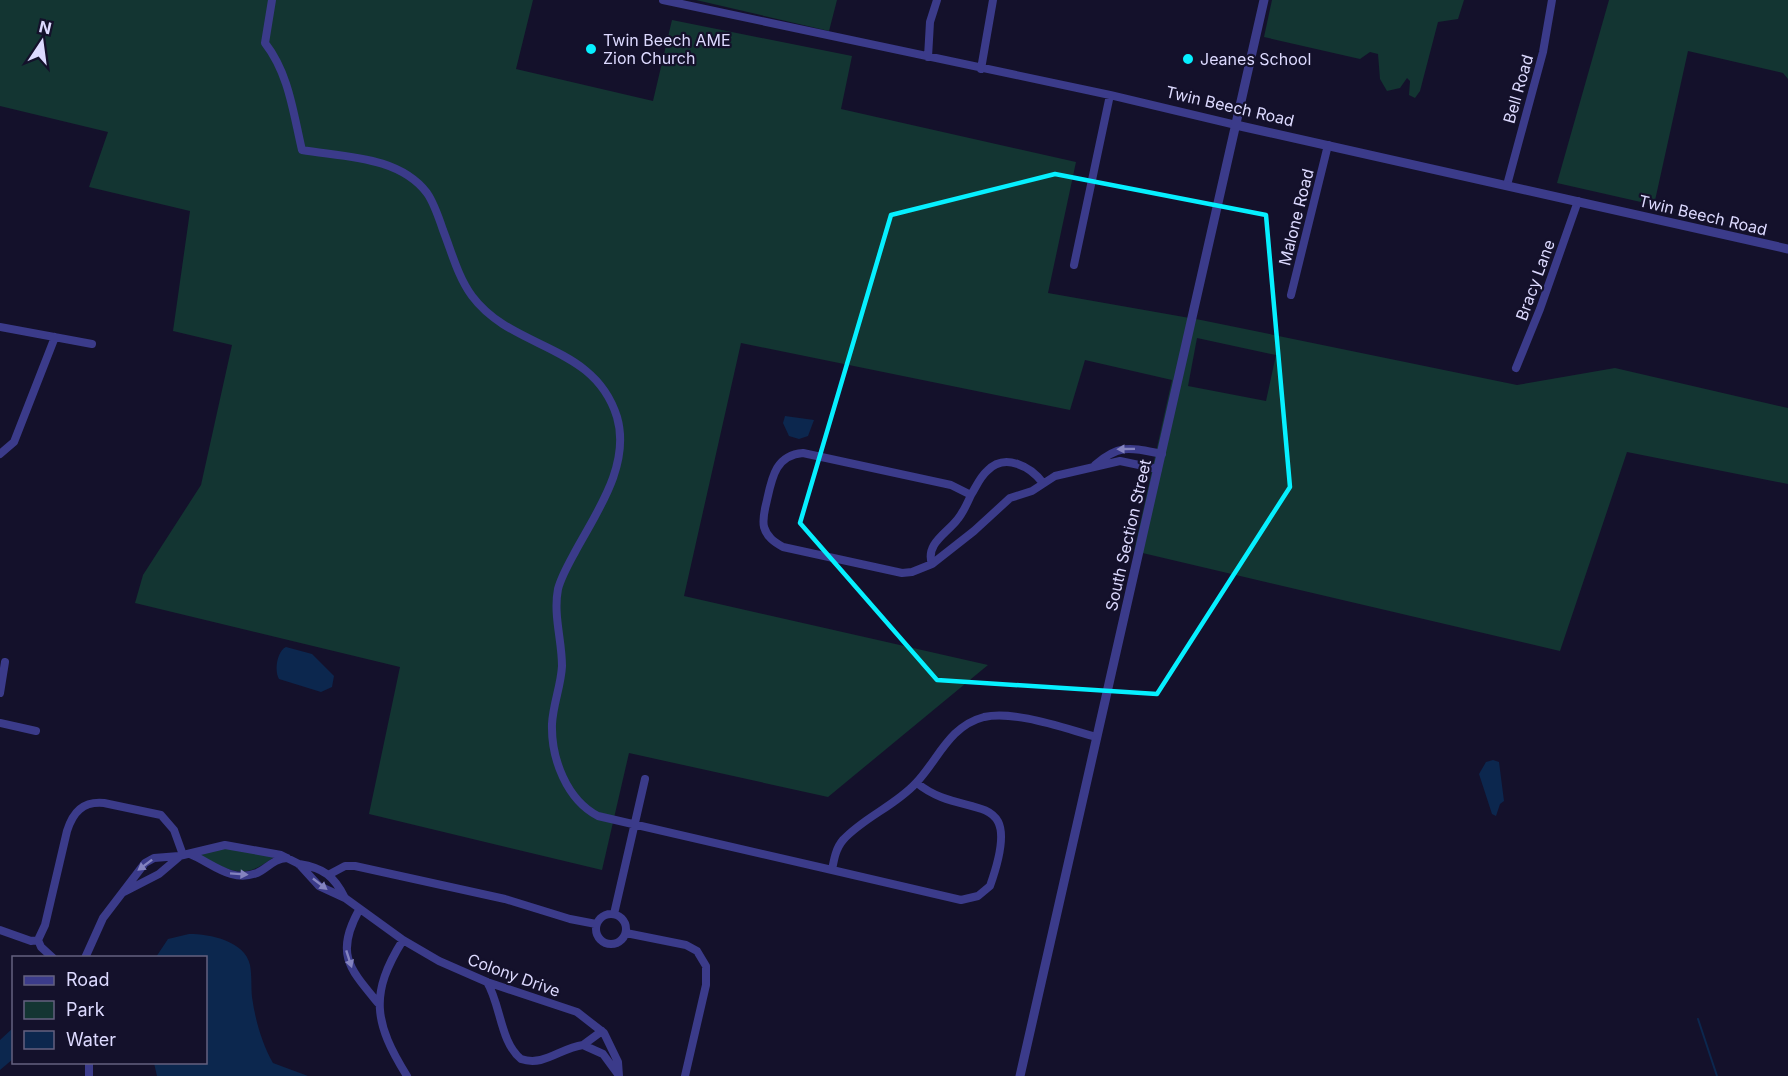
<svg xmlns="http://www.w3.org/2000/svg" width="1788" height="1076" viewBox="0 0 1788 1076" font-family="Inter,sans-serif">
	<rect width="100%" height="100%" fill="#14112b"/>
	<!-- green -->
	<path fill="#133532" fill-rule="evenodd" d="M0,0H533L516,69L653,101L672,20L852,56L841,109L1076,162L1048,293L1201,320L1517,385L1615,368L1788,408V484L1627,452L1560,651L1134,551L1172,380L1085,360L1070,410L741,343L684,596L988,665L828,797L629,753L602,870L369,814L400,667L135,603L143,575L201,485L232,345L173,331L190,211L89,187L108,132L0,106ZM1197,338L1276,355L1266,401L1188,386Z
		M696,0H837L829,31Z
		M1272,0H1464L1458,19L1438,22L1420,91L1415,98L1409,95L1410,81L1407,78L1400,88L1387,91L1380,79L1378,54L1370,52L1360,59L1264,37Z
		M1609,0H1788V79L1783,73L1688,51L1654,205L1557,183Z
		M230,847L274,857C243,881 231,871 200,856L201,851Z"/>
	<!-- water -->
	<path fill="#0c274e" d="M785,416L814,420L808,436L799,439L789,436L783,423Z
		M286,647L312,654L334,676L332,687L321,692L279,679C274,671 277,651 286,647Z
		M1493,760L1499,762L1504,801L1500,804L1496,816L1492,814L1479,774L1486,762Z
		M189,934C210,934 245,941 250,965C252,976 251,987 252,997C255,1019 262,1044 273,1063L308,1076H157L154,1063L206,1062V958L156,957L168,939Z
		M13,1028V1059L0,1070V1040Z"/>
	<g fill="none" stroke-linecap="round" stroke-linejoin="round">
		<!-- stream -->
		<path stroke="#0c274e" stroke-width="2" d="M1698,1019L1717,1076"/>
		<!-- minor -->
		<path stroke="#3b3b8a" stroke-width="8" d="M272,0L265,43C289,74 293,112 302,150C344,157 399,156 427,193C434,203 439,218 443,230C452,253 458,277 472,296C513,351 594,343 617,417C631,465 596,513 575,552C569,563 561,577 558,589C553,615 562,640 562,666C561,686 553,704 552,724C551,759 567,800 598,816L832,870
			M663,0L1110,95L1236,125
			M928,57L930,22L937,0
			M981,69L993,0
			M1507,185L1543,52L1552,0
			M1074,265L1110,95
			M1291,295L1328,145
			M0,327L92,344
			M1516,368L1540,309L1578,201
			M0,454L14,442L55,337
			M1095,465C1120,443 1132,448 1162,454
			M971,495C976,487 980,477 987,471C1005,452 1031,467 1043,483
			M932,564C925,544 947,533 957,520C963,513 967,504 971,495L951,485L803,453C776,455 772,477 767,500C765,509 762,518 764,527C767,537 774,542 783,547L902,573L912,572L932,564L974,531L1010,498L1032,491L1055,476L1120,461L1158,469
			M0,693L5,662
			M0,723L36,731
			M917,783C965,823 1027,782 990,886L978,896L961,900L832,870C834,859 836,848 843,840C864,817 895,806 916,783C938,760 949,726 984,717C1015,710 1066,729 1097,737
			M190,854C212,863 231,883 257,873C268,868 273,859 287,858
			M299,864C324,868 334,876 345,898
			M330,874L345,866H355L505,899L570,919L596,924
			M124,892L159,874L179,857
			M359,910C335,954 349,968 378,1003
			M596 929a15 15 0 1 1 30 0a15 15 0 1 1-30 0Z
			M614,914L645,779
			M0,930L31,941L38,940
			M626,933L686,945L697,951L706,966V985L685,1076
			M403,940C369,994 374,1023 407,1076
			M53,958L41,947L38,940L45,925L67,831C73,812 83,801 104,803L161,815L174,830L183,855
			M85,958L103,918L145,863L154,858L179,856L225,845L281,855L299,864L319,886L345,898L403,940L439,961L487,982L577,1012L604,1033L618,1062L619,1076
			M487,982C501,1005 500,1042 521,1059C544,1067 560,1048 583,1045
			M602,1031L583,1045L603,1054L617,1073
			M89,1062V1076"/>
		<!-- tertiary -->
		<path stroke="#3b3b8a" stroke-width="9" d="M1236,125L1788,249
			M1020,1076L1264,0"/>
	</g>
	<!-- one-way arrows -->
	<defs><path id="oneway-solid" d="M-6-.8H1V-3.2L6.5 0L1 3.2V.8H-6Z" transform="scale(1.5)"/></defs>
	<g fill="#8483bf">
		<use href="#oneway-solid" transform="translate(1126 449) rotate(179)"/>
		<use href="#oneway-solid" transform="translate(145 865) rotate(143)"/>
		<use href="#oneway-solid" transform="translate(239 874) rotate(4)"/>
		<use href="#oneway-solid" transform="translate(320 884) rotate(38)"/>
		<use href="#oneway-solid" transform="translate(349 959) rotate(72)"/>
	</g>
	<!-- marked area -->
	<path fill="none" stroke="#06f0ff" stroke-width="4.5" stroke-linejoin="round" d="M1055,174L1266,215L1290,487L1157,694L937,680L800,523L891,215Z"/>
	<!-- markers -->
	<g fill="#06f0ff" stroke="#14112b" stroke-width="2">
		<circle cx="591" cy="49" r="6"/>
		<circle cx="1188" cy="59" r="6"/>
	</g>
	<g text-anchor="middle" stroke-width="4.5" stroke-linejoin="round" paint-order="stroke">
		<!-- poi labels -->
		<g font-size="16" fill="#dddaff" stroke="#14112b" text-anchor="start">
			<text x="603" y="46">Twin Beech AME<tspan x="603" dy="18">Zion Church</tspan></text>
			<text x="1200" y="65">Jeanes School</text>
		</g>
		<!-- street labels -->
		<g font-size="16" fill="#dddaff" stroke="#14112b">
			<text transform="translate(1518 89) rotate(-74)" y="6">Bell Road</text>
			<text transform="translate(1230 106) rotate(13)" y="6">Twin Beech Road</text>
			<text transform="translate(1703 215) rotate(13)" y="6">Twin Beech Road</text>
			<text transform="translate(1296 217) rotate(-76)" y="6">Malone Road</text>
			<text transform="translate(1535 280) rotate(-70)" y="6">Bracy Lane</text>
			<text transform="translate(1128 535) rotate(-77)" y="6">South Section Street</text>
			<text transform="translate(514 975) rotate(20)" y="6">Colony Drive</text>
		</g>
	</g>
	<!-- legend -->
	<rect x="12" y="956" width="195" height="108" fill="#14112b" stroke="#646180" stroke-width="1.5"/>
	<rect x="24" y="976" width="30" height="9" fill="#3b3b8a" stroke="#646180" stroke-width="1.5"/>
	<text x="66" y="986" font-size="18" fill="#dddaff">Road</text>
	<rect x="24" y="1001" width="30" height="18" fill="#133532" stroke="#646180" stroke-width="1.5"/>
	<text x="66" y="1016" font-size="18" fill="#dddaff">Park</text>
	<rect x="24" y="1031" width="30" height="18" fill="#0c274e" stroke="#646180" stroke-width="1.5"/>
	<text x="66" y="1046" font-size="18" fill="#dddaff">Water</text>
	<!-- north arrow -->
	<g transform="translate(42 42) rotate(13)" stroke="#14112b" stroke-width="4.5" paint-order="stroke">
	<path d="M0-4.5L10 22L0 15L-10 22Z" fill="#dddaff"/>
	<text y="-9" font-size="16" font-weight="bold" text-anchor="middle" fill="#dddaff">N</text>
	</g>
</svg>
